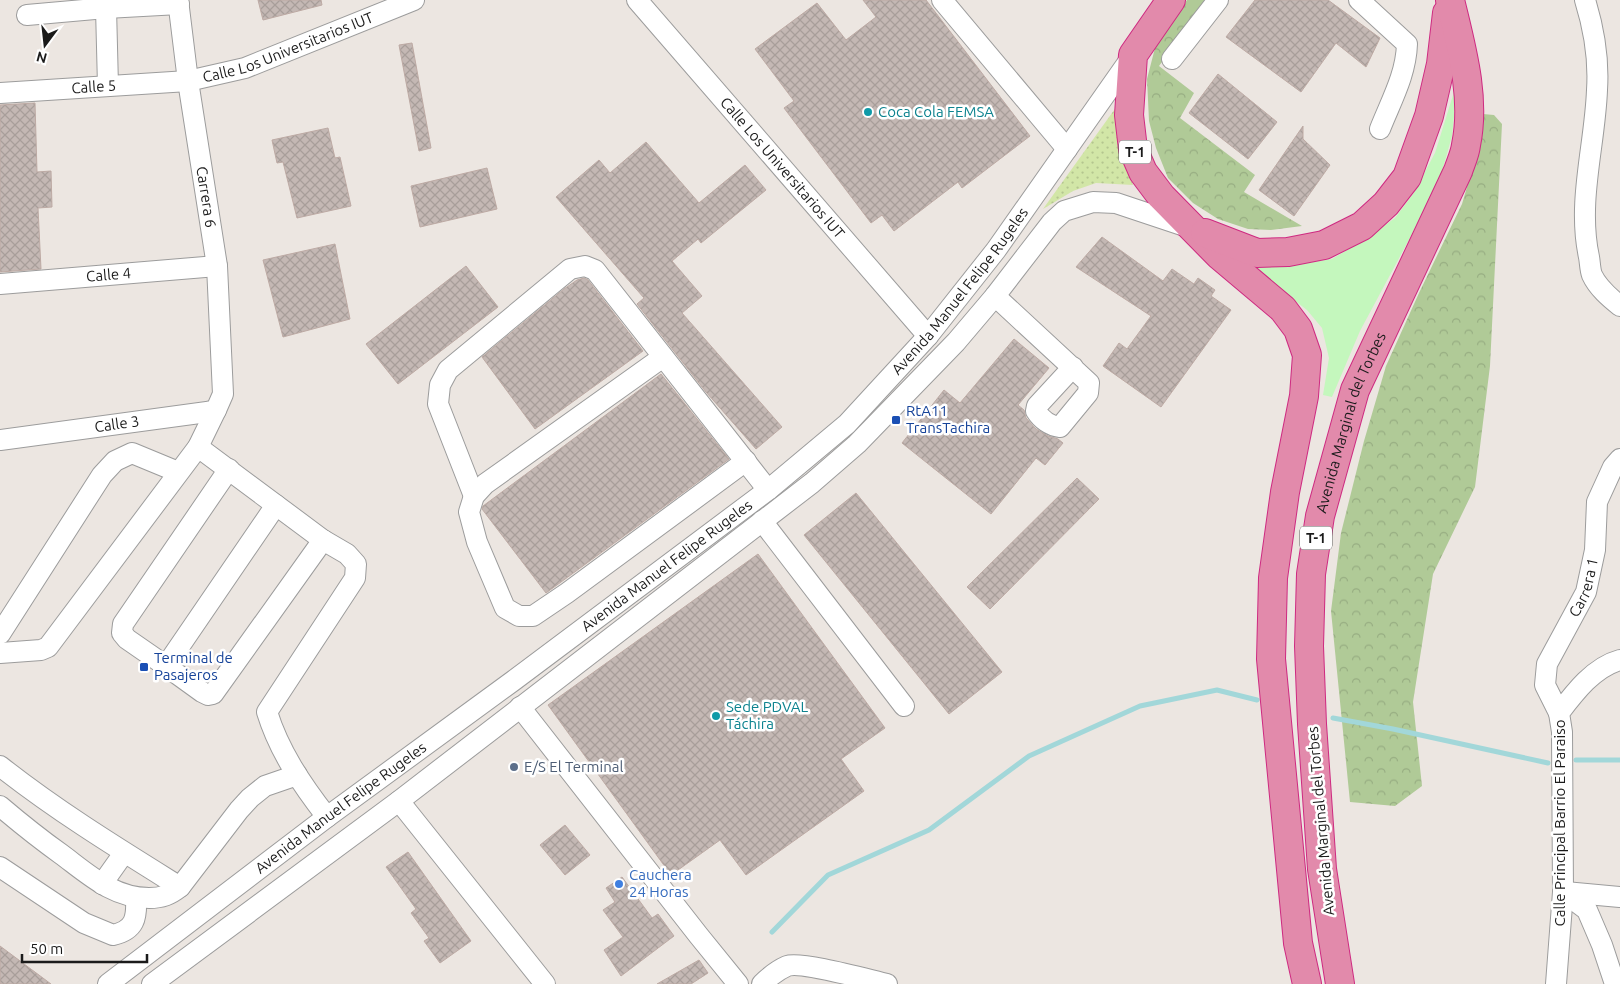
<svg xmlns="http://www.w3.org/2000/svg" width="1620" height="984" viewBox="0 0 1620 984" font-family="Ubuntu,sans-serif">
	<defs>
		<pattern id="grass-dots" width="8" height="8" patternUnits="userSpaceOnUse" patternTransform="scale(1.25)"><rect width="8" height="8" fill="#d2e6a7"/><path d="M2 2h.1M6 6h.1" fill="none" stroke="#b4c58f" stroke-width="1.8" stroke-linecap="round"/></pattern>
		<pattern id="forest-crowns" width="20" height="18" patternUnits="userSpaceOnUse" patternTransform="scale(1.25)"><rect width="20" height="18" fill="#b0ca97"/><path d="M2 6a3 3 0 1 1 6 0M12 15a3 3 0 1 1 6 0" fill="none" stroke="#97ad82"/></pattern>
		<pattern id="building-cross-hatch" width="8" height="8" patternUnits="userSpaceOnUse" patternTransform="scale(1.25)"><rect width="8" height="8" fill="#c4b8b4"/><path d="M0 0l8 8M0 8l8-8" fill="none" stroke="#a89e9a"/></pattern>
	</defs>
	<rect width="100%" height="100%" fill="#ece6e1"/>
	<!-- grass -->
	<path fill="url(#grass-dots)" d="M1117,106L1122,154L1133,185L1096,183L1073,191L1043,209Z"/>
	<!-- forest -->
	<path fill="url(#forest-crowns)" d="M1187,0H1207L1159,66L1194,93L1180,118L1255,175L1244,192L1302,226L1271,230L1248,229L1218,219L1193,203L1168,178L1156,148L1149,121L1147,79L1155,48Z
		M1483,114L1494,115L1502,124L1490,366L1475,487L1433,574L1413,702L1422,786L1395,806L1350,802L1331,611L1341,533L1364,441L1386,366L1419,293L1462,204L1472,170Z"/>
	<!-- park -->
	<path fill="#c4f7bd" d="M1458,79L1452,136L1441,175L1412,234L1360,331L1332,397L1323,395L1329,358L1322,328L1307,310L1252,268L1295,265L1332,259L1364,240L1395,218L1413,194L1435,153Z"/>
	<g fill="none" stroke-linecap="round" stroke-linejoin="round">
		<!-- stream -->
		<path stroke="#a2d7d9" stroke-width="5" d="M1333,718L1393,729L1548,763
			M1576,760H1620
			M772,932L828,875L929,830L1029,756L1140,706L1217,690L1257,700"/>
	</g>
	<!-- building -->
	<path fill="url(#building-cross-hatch)" stroke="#bdaaa4" d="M258,0H321L322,5L263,20Z
		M863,0H926L1030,136L962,188L958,182L894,231L882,215L871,223L784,108L794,101L755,49L817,3L846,40L876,17Z
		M1255,0H1328L1380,38L1366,67L1336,43L1301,92L1226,37Z
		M412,43L431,148L419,151L399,45Z
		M1218,74L1277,122L1248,159L1189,113Z
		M35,103L37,172L51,171L52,207L38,208L41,269L0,272V105Z
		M1303,126V139L1330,165L1294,216L1259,190Z
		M328,128L335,158L340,157L351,206L297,218L283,162L277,163L272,140Z
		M646,142L699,203L745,165L766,190L701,243L698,239L672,261L702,296L682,313L782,427L756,449L706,392L637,304L644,298L556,197L599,160L610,173Z
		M487,168L497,209L420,227L411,186Z
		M1102,237L1163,281L1172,269L1194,284L1198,278L1215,290L1211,296L1231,310L1161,407L1103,366L1119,343L1127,349L1151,316L1076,267Z
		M335,244L350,319L283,337L263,260Z
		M466,266L498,307L398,384L366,344Z
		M584,278L588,280L643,351L535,429L482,357L564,289L577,280Z
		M1014,339L1049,368L1018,405L1024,410L1026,418L1036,429L1048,436L1058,439L1063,443L1045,465L1036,458L991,514L902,443L944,390L960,403Z
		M661,374L729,459L546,593L482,509L483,506Z
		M1077,478L1099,499L990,609L967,587Z
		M856,493L1002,672L949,714L804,535Z
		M758,554L885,728L841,759L864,791L746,875L720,840L671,875L548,705Z
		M565,825L590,855L565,875L540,845Z
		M408,852L471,941L440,963L424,941L429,938L411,913L416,909L386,867Z
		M622,877L652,918L658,914L674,936L621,976L604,950L623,937L603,910L615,902L606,888Z
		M0,946L51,984H0Z
		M699,960L708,973L691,984H657Z"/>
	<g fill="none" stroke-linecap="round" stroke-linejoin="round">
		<!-- minor casing -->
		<g stroke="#9c9c9c" stroke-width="22">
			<g id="minor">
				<path id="s1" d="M637,0L928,336"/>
				<path d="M942,0L1067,149"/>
				<path d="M1359,0L1407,44C1406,75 1391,101 1380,129"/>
				<path d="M1585,0C1594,29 1599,60 1597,90C1595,145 1577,202 1589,257C1590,262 1590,270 1592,275C1598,288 1610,298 1620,306"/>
				<path d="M106,8L108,86"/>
				<path d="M27,15L106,8L179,4"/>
				<path d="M1172,59L1218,0"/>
				<path id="s2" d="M0,93L188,81L245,68L414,0"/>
				<path id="s3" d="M0,284L217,266"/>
				<path d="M995,296L1089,383L1088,393L1060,427C1050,426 1041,419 1036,411L1037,406L1073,367"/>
				<path d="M663,357L485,484L474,496L469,512L477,542L505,608L519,616H533L567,593L746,461"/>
				<path id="s4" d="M0,440L207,412L216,410L223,394L217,266L188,81L178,0"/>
				<path d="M198,447L323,540L347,554L356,564L355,578L267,712C279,751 302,785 327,817"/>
				<path d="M229,469L123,624L122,633L127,639L166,666L276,505"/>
				<path d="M474,496L438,404L440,385L448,370L570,269L585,266L595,270L768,490"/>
				<path d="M762,521L904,706"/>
				<path d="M0,634L102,475L115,461L132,453L178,472"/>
				<path d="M0,653L41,650L48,647L198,447L216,410"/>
				<path d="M166,666L202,692L208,695L213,694L323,540"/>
				<path d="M520,707L699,936L738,984"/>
				<path id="s5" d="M1559,713L1545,685L1547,664L1586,592L1595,550L1597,502L1613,467L1620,459"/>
				<path d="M0,766C57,811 119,849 180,887"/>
				<path d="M399,801L545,984"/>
				<path d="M0,806C20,823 40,839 61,854C88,874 113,898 149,898C162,898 170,895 180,887L239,810L250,798L265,786L297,775"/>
				<path d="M0,867L84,923L113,935C135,930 137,918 136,898"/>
				<path d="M102,884L124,853"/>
				<path d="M1563,892L1587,910L1602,945L1615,984"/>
				<path d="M1565,892L1620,897"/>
				<path id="s6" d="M108,984L327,817L513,681L768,490L847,424L928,336L996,250L1133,55"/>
				<path d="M152,984L399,801L812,483L857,444L956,342L995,296L1052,222L1064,211L1093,202L1116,203L1191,228"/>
				<path d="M762,984C769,977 778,970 787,966C801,961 869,980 887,984"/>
				<path d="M1556,984L1563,892L1562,732L1559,713C1575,692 1594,667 1620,660"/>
			</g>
		</g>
		<!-- highway casing -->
		<g stroke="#ce2a81" stroke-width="30">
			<g id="highway">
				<path d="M1171,0L1133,55L1129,115L1133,149L1143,172L1161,196L1219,255L1283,309L1298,329L1307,355L1304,396L1285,492L1273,578L1271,659L1298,943L1307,984"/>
				<path d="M1205,233L1257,253L1288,252L1324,245L1362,226L1386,204L1407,177L1429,116L1441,64L1447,13"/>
				<path id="s7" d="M1340,984L1322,869L1312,724L1309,646L1311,574L1320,516L1355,390L1458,171C1461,162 1465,154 1466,145C1476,97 1461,46 1450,0"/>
			</g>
		</g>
		<!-- minor -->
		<use href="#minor" stroke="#fff" stroke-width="20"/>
		<!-- highway -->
		<use href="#highway" stroke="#e28aab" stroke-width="28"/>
	</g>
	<!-- markers -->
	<g fill="#0f9aa8" stroke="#fff" stroke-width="2">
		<circle cx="868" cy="112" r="5"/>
		<circle cx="716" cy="716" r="5"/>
	</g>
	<g fill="#1a4fb4" stroke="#fff" stroke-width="2">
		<rect x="891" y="415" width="10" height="10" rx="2.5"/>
		<rect x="139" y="662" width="10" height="10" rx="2.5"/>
	</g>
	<circle fill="#5c6f8a" stroke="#fff" stroke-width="2" cx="514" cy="767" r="5"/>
	<circle fill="#3f7fe0" stroke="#fff" stroke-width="2" cx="619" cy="884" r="5"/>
	<g text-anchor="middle" stroke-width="5" stroke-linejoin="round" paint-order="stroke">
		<!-- shield labels -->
		<g fill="#fff" stroke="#5f5f5f" stroke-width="1">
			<rect x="1119" y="140.5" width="32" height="23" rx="4"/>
			<rect x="1300" y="526.5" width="32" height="23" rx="4"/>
		</g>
		<g font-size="14" font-weight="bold" fill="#1b1b1b">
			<text x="1135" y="157">T-1</text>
			<text x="1316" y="543">T-1</text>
		</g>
		<!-- street labels -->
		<g font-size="15" fill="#1b1b1b" stroke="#fff">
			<text dy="5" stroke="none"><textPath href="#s2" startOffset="294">Calle Los Universitarios IUT</textPath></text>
			<text dy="5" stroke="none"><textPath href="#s2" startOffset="94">Calle 5</textPath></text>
			<text dy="5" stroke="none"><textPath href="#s1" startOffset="222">Calle Los Universitarios IUT</textPath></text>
			<text transform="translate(206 197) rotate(81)" y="5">Carrera 6</text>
			<text dy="5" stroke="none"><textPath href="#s3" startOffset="109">Calle 4</textPath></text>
			<text dy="5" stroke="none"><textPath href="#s6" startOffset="1102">Avenida Manuel Felipe Rugeles</textPath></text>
			<text dy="5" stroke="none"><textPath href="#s7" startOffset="569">Avenida Marginal del Torbes</textPath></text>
			<text dy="5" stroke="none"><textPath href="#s4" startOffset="118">Calle 3</textPath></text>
			<text dy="5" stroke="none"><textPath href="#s6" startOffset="698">Avenida Manuel Felipe Rugeles</textPath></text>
			<text dy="5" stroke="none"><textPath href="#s5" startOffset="138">Carrera 1</textPath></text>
			<text dy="5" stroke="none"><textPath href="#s6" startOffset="292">Avenida Manuel Felipe Rugeles</textPath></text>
			<text transform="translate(1321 821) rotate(-95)" y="5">Avenida Marginal del Torbes</text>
			<text transform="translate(1560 823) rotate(-90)" y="5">Calle Principal Barrio El Paraiso</text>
		</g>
		<!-- culture labels -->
		<g font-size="15" fill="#0d838f" stroke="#fff" text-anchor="start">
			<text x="878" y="117">Coca Cola FEMSA</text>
			<text x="726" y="712">Sede PDVAL<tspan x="726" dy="17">Táchira</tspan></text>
		</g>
		<!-- transit labels -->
		<g font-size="15" fill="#164399" stroke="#fff" text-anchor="start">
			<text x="906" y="416">RtA11<tspan x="906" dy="17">TransTachira</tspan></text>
			<text x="154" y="663">Terminal de<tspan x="154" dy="17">Pasajeros</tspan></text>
		</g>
		<!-- service labels -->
		<g font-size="15" fill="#4e5e75" stroke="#fff" text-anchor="start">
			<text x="524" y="772">E/S El Terminal</text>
		</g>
		<!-- shop labels -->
		<g font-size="15" fill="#366cbe" stroke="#fff" text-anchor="start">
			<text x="629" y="880">Cauchera<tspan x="629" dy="17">24 Horas</tspan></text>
		</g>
	</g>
	<!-- north arrow -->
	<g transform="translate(45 45) rotate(195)" stroke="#ffffff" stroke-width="4" paint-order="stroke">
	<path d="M0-4L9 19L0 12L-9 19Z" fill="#1b1b1b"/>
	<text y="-8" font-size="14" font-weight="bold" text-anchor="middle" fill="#1b1b1b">N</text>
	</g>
	<!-- scale -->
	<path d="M22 954v8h125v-8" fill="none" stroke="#1b1b1b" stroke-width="2.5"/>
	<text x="30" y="954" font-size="15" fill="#1b1b1b" stroke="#ffffff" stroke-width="4" paint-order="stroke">50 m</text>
</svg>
